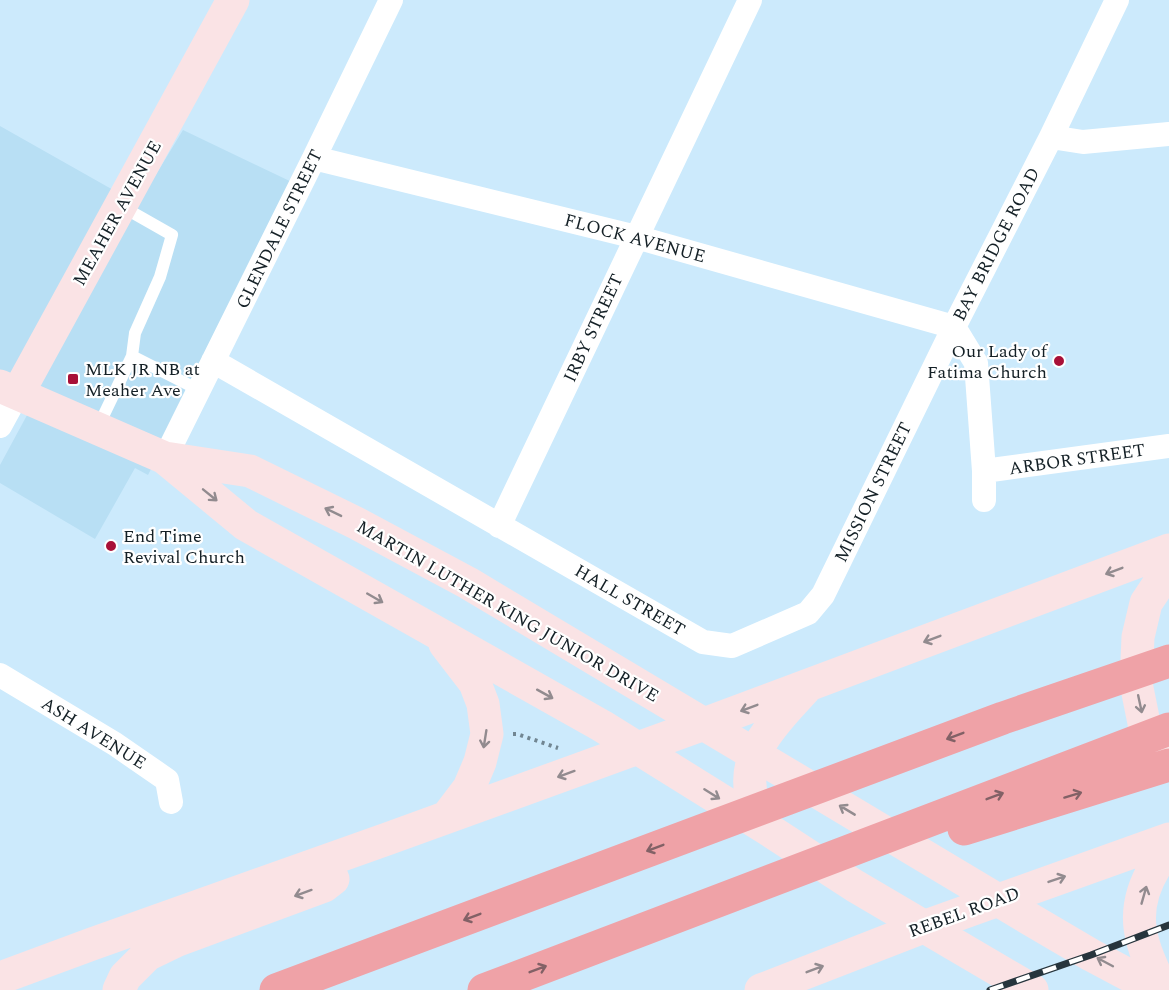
<svg xmlns="http://www.w3.org/2000/svg" width="1169" height="990" viewBox="0 0 1169 990" font-family="Spectral,serif">
	<rect width="100%" height="100%" fill="#cceafc"/>
	<!-- built -->
	<path fill="#b8dff4" d="M0,126L138,204L183,130L296,184L148,475L135,468L95,539L0,483V465L39,393L0,378Z"/>
	<g fill="none" stroke-linecap="round" stroke-linejoin="round">
		<!-- path -->
		<path stroke="#718692" stroke-width="4" stroke-dasharray="3 4.5" stroke-linecap="butt" d="M513,734H517L558,748"/>
		<!-- lane -->
		<path stroke="#fff" stroke-width="12" d="M121,206L172,235L160,277L135,333L132,356
			M98,427L132,356L199,390"/>
		<!-- street -->
		<path stroke="#fff" stroke-width="24" d="M1051,137L1083,142L1169,134
			M213,361L703,642L732,646L808,613L823,595L954,327L636,237L314,158
			M0,426L18,393
			M165,458L314,158L391,0
			M984,471L1169,446
			M984,500V471L976,363L954,327L1051,137L1117,0
			M499,526L750,0
			M0,675L115,744L167,780L171,802"/>
		<!-- secondary -->
		<path stroke="#fae3e5" stroke-width="33" d="M0,386L165,458L250,471L356,523L468,583L1028,918L1091,955L1157,990
			M18,393L233,0
			M166,459L246,525L602,726L769,830L855,886L1032,990
			M1169,571L1164,576L1146,603L1138,637L1136,683L1144,723L1164,752L1169,756
			M445,644L475,683L483,704L487,734L480,762L469,788L447,817
			M769,830C764,821 757,811 753,801C738,755 777,720 805,689
			M0,978L92,944L387,839L704,724L1169,550
			M119,990L125,977L147,955L178,940L324,886L333,879
			M761,990L923,927L1169,839
			M1163,990C1141,946 1127,913 1155,867C1159,861 1164,855 1169,849"/>
		<!-- highway -->
		<path stroke="#efa2a7" stroke-width="33" d="M964,829L1169,765
			M276,990L1003,718L1169,661
			M484,990L1169,729"/>
		<!-- rail casing -->
		<g stroke="#27353d" stroke-width="7">
			<path id="rail" d="M990,990L1091,955L1169,925"/>
		</g>
		<!-- rail -->
		<use href="#rail" stroke="#fff" stroke-width="4.5" stroke-dasharray="14" stroke-linecap="butt"/>
	</g>
	<!-- one-way arrows -->
	<defs><path id="oneway-shaft" d="M-6 0H5M1.5-3L5.5 0L1.5 3" fill="none" stroke-width="1.6" stroke-linecap="round" stroke-linejoin="round" transform="scale(1.5)"/></defs>
	<g stroke="#928b8f">
		<use href="#oneway-shaft" transform="translate(210 495) rotate(39)"/>
		<use href="#oneway-shaft" transform="translate(333 512) rotate(-154)"/>
		<use href="#oneway-shaft" transform="translate(1114 571) rotate(159)"/>
		<use href="#oneway-shaft" transform="translate(375 598) rotate(30)"/>
		<use href="#oneway-shaft" transform="translate(932 639) rotate(159)"/>
		<use href="#oneway-shaft" transform="translate(545 694) rotate(29)"/>
		<use href="#oneway-shaft" transform="translate(1140 704) rotate(78)"/>
		<use href="#oneway-shaft" transform="translate(749 708) rotate(159)"/>
		<use href="#oneway-shaft" transform="translate(485 739) rotate(99)"/>
		<use href="#oneway-shaft" transform="translate(566 774) rotate(160)"/>
		<use href="#oneway-shaft" transform="translate(712 794) rotate(32)"/>
		<use href="#oneway-shaft" transform="translate(847 810) rotate(-149)"/>
		<use href="#oneway-shaft" transform="translate(1057 879) rotate(-19)"/>
		<use href="#oneway-shaft" transform="translate(303 893) rotate(160)"/>
		<use href="#oneway-shaft" transform="translate(1144 895) rotate(-74)"/>
		<use href="#oneway-shaft" transform="translate(1105 962) rotate(-152)"/>
		<use href="#oneway-shaft" transform="translate(815 969) rotate(-21)"/>
	</g>
	<g stroke="#826166">
		<use href="#oneway-shaft" transform="translate(955 736) rotate(159)"/>
		<use href="#oneway-shaft" transform="translate(1073 795) rotate(-17)"/>
		<use href="#oneway-shaft" transform="translate(995 796) rotate(-21)"/>
		<use href="#oneway-shaft" transform="translate(655 848) rotate(159)"/>
		<use href="#oneway-shaft" transform="translate(472 917) rotate(159)"/>
		<use href="#oneway-shaft" transform="translate(538 969) rotate(-21)"/>
	</g>
	<!-- markers -->
	<g fill="#a81038" stroke="#fff" stroke-width="2">
		<circle cx="1059" cy="361" r="6"/>
		<rect x="67" y="373" width="12" height="12" rx="3"/>
		<circle cx="111" cy="546" r="6"/>
	</g>
	<g text-anchor="middle" stroke-width="4.5" stroke-linejoin="round" paint-order="stroke">
		<!-- street labels -->
		<g font-size="18" fill="#142026" stroke="#fff">
			<text transform="translate(117 213) rotate(-61)" y="6">MEAHER AVENUE</text>
			<text transform="translate(279 229) rotate(-64)" y="6">GLENDALE STREET</text>
			<text transform="translate(635 238) rotate(15)" y="6">FLOCK AVENUE</text>
			<text transform="translate(996 244) rotate(-63)" y="6">BAY BRIDGE ROAD</text>
			<text transform="translate(593 328) rotate(-65)" y="6">IRBY STREET</text>
			<text transform="translate(1077 459) rotate(-8)" y="6">ARBOR STREET</text>
			<text transform="translate(873 492) rotate(-64)" y="6">MISSION STREET</text>
			<text transform="translate(630 600) rotate(30)" y="6">HALL STREET</text>
			<text transform="translate(508 611) rotate(30)" y="6">MARTIN LUTHER KING JUNIOR DRIVE</text>
			<text transform="translate(94 733) rotate(32)" y="6">ASH AVENUE</text>
			<text transform="translate(964 912) rotate(-20)" y="6">REBEL ROAD</text>
		</g>
		<!-- poi labels -->
		<g font-size="18" fill="#142026" stroke="#fff" text-anchor="start">
			<text x="1047" y="357" text-anchor="end">Our Lady of<tspan x="1047" dy="21">Fatima Church</tspan></text>
			<text x="85" y="375">MLK JR NB at<tspan x="85" dy="21">Meaher Ave</tspan></text>
			<text x="123" y="542">End Time<tspan x="123" dy="21">Revival Church</tspan></text>
		</g>
	</g>
</svg>
